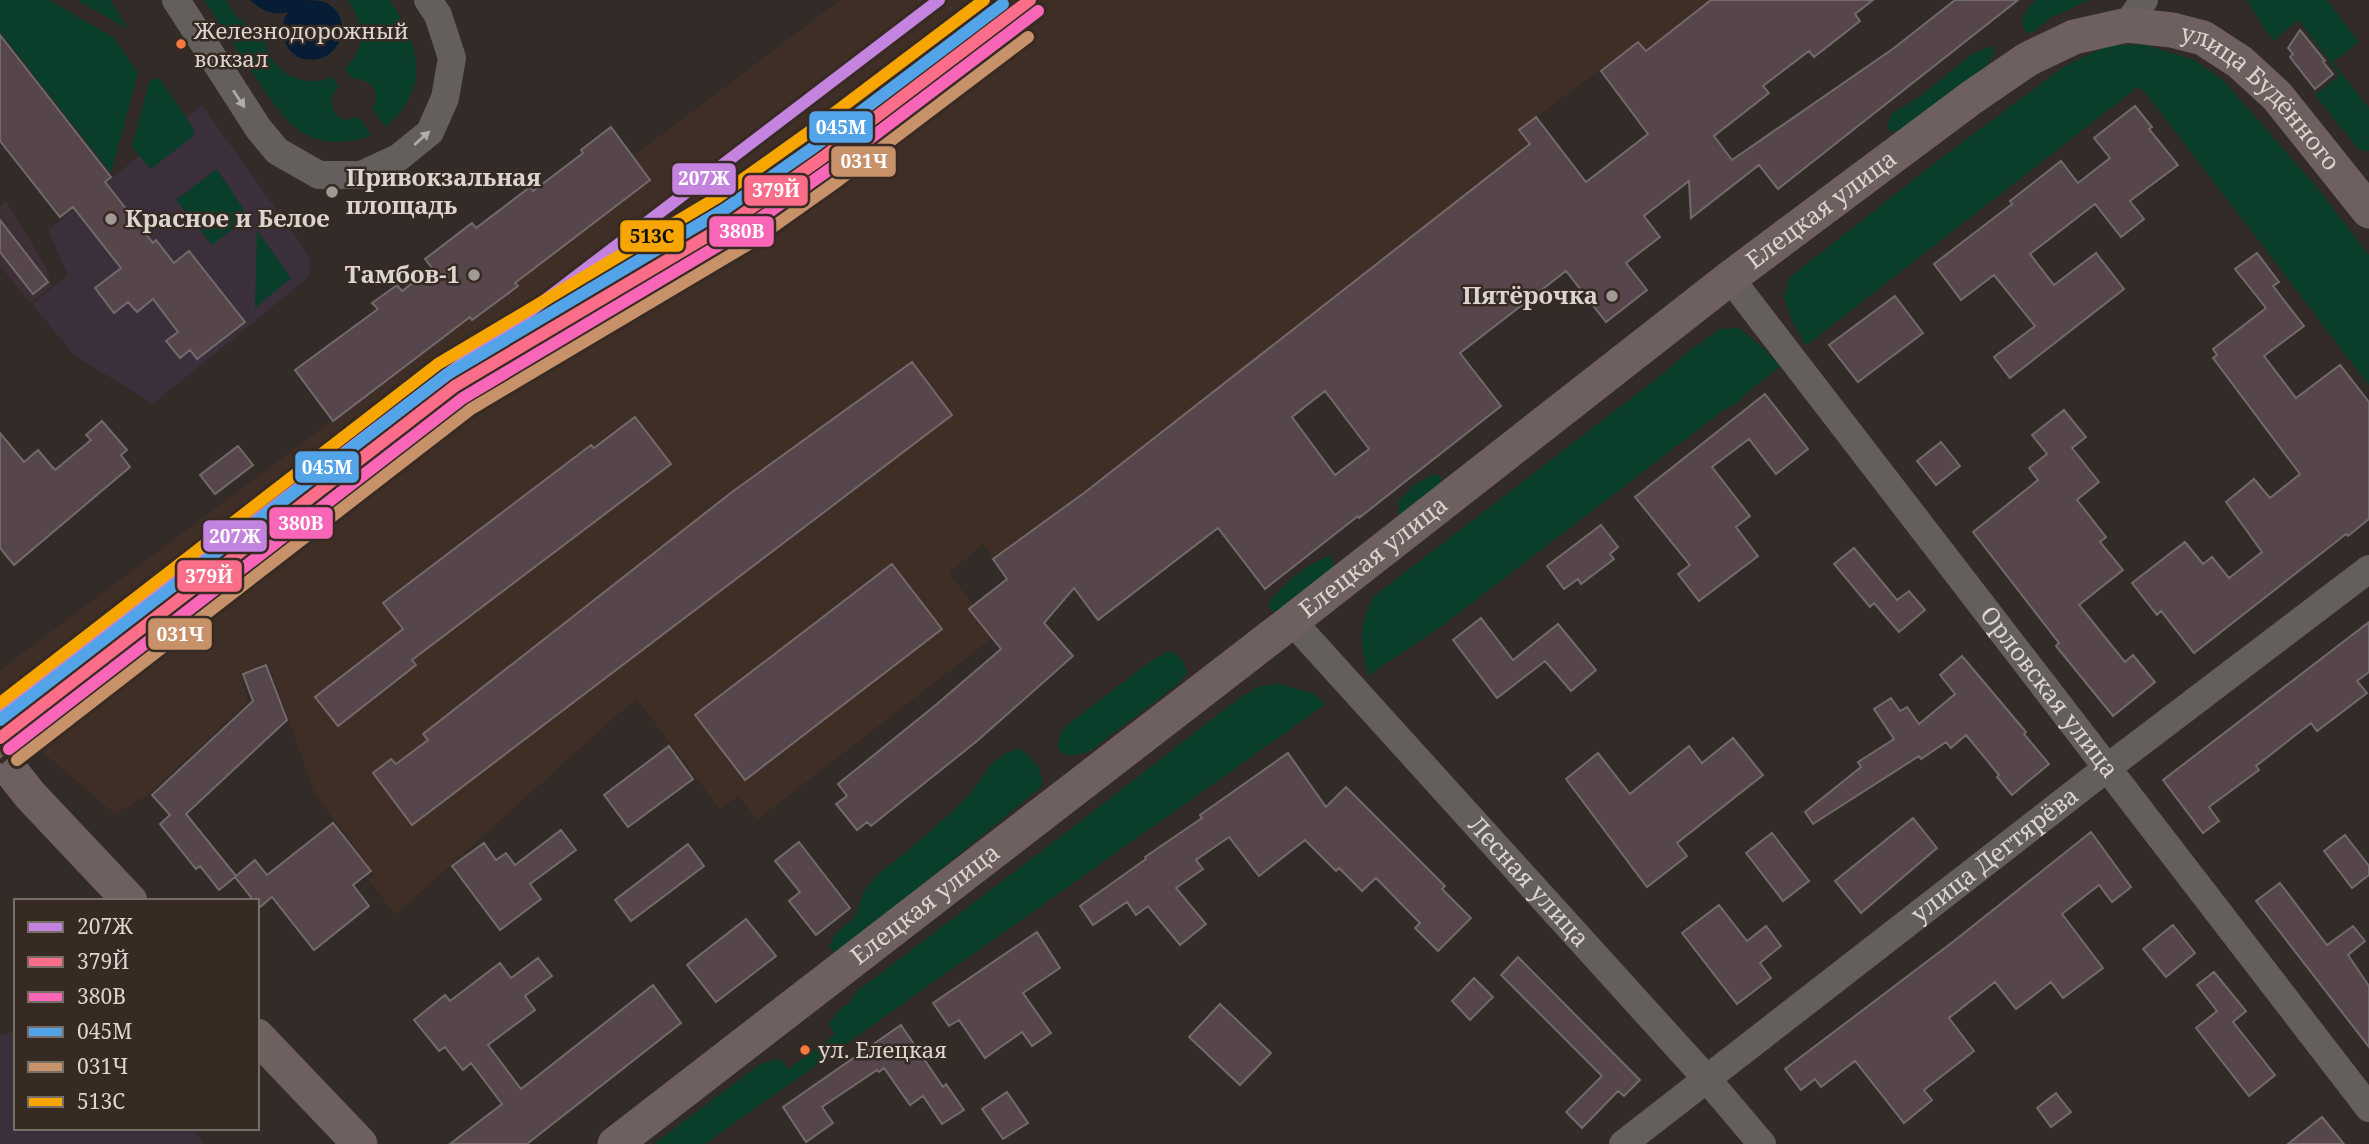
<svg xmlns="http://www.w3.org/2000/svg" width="2369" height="1144" viewBox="0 0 2369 1144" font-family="'Noto Serif',serif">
	<rect width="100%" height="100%" fill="#322b27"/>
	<!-- commercial -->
	<path fill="#3b2f3b" d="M202,105L310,257L309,277L153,404L74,355L32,304L68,275L48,230Z
		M16,1031V1128H192L204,1144H0V1036Z"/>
	<!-- industrial -->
	<path fill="#3e2e35" d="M6,201L45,265L52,286L30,303L0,266V206Z"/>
	<!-- built -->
	<path fill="#3f2e25" d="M840,0H1711L1646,51L1638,42L1519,130L1530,144L1084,493L993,559L983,544L949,573L974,605L969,609L992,638L757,820L739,796L720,809L636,698L395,915L368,880L374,873L315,794L268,663L241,673L248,702L148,795L115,814L32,743L0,700V670L470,317L473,320L517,286L515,283L650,180L633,156Z"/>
	<!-- green -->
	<path fill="#093f2a" d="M0,0H49L114,38L138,73L111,173L0,32Z
		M77,0H110L128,29Z
		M204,0H226C235,19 245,26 265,32C263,67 301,91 332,77L339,87C330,95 330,104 335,114L345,120L359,117L371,136C304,156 285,121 252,72C236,48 220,24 204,0Z
		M347,0H390C420,46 432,88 385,127L372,108C383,92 369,77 352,79L345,69C366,48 365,23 347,0Z
		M2036,0H2090L2050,18L2033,32L2026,33C2017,21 2026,9 2036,0Z
		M2246,0H2327L2359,42L2333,62L2369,108V151H2360L2315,95L2340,75L2299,20L2273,41Z
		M2109,45H2146L2194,60L2222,79L2319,190L2369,255V385L2145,92L2138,87L1808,344H1805L1792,321L1784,297L1789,278L1940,159L2065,66Z
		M1991,46L1995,51L1986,66L1975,77L1900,133L1892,132L1887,127L1891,114L1918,98L1972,54Z
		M155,79H160L195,131L192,137L151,169L132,147L149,82Z
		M217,169L244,210C242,226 224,235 212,245L176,200Z
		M257,230L291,278L255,308Z
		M1739,328L1765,349L1780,367L1745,394L1736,404L1725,409L1442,626L1368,676C1361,640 1357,631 1373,597L1664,373L1685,354L1720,329Z
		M1434,474L1441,476V483L1399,516L1398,502L1414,485Z
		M1330,555L1335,569L1278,617L1268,606C1277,587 1311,562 1330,555Z
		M1168,651C1179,654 1185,662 1187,673L1178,684L1090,751C1066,760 1047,755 1065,727L1144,666Z
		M1280,684L1312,693L1326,704L705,1144H654L759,1065L779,1058L788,1069L835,1035L829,1024L838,1011L850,1002L856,992L1076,825L1238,699L1260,686Z
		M1020,748L1038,766L1043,781L1041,787L843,950L836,953L829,948L835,934L855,917L864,891L878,874L909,850L967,798L991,765L1004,754Z"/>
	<!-- water -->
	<path fill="#071d36" d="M250,0C266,0 282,0 298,0C307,0 316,0 324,2C357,15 342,66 304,59C296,58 288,50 285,42C282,32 281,22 288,12C273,16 261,10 250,0Z"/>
	<!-- building -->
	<path fill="#56464b" stroke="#706a6a" stroke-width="2" fill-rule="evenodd" d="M1711,0H1873L1855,14L1860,21L1814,57L1809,51L1763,86L1769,93L1714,136L1732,160L1894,48L1955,0H2018L1778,189L1759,165L1691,218L1689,181L1644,216L1660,237L1626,263L1647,290L1606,322L1566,271L1460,353L1501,406L1359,518L1358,516L1265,589L1218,528L1098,620L1074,588L1044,623L1073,656L977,741L871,826L867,822L857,830L836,804L847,796L838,784L937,704L1001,649L969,609L1007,579L993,559L1084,493L1530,144L1519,130L1536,117L1586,182L1648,134L1601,71L1638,42L1646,51ZM1325,391L1369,449L1335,475L1292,417Z
		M2300,30L2325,61L2323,62L2333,74L2315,89L2290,57L2293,54L2288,48Z
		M0,35L111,177L105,182L153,243L156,240L174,263L189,251L245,322L197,359L190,350L180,358L166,341L178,332L153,299L137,312L128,302L114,313L95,288L121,268L73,207L60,217L0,141Z
		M2135,106L2152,127L2149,129L2178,165L2130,201L2144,219L2121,237L2095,204L2030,254L2054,285L2096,253L2124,289L2010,378L1994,357L2035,326L1994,275L1961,300L1934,264L2012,204L2010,201L2061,161L2078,183L2110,158L2094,138Z
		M611,127L650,180L515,283L518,286L472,320L470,317L333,421L295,370L378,309L372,303L397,285L402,291L432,268L425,259L472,223L476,228L530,187L533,191L583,153L581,150Z
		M0,220L48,282L33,294L0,252Z
		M2257,253L2279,282L2273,286L2304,326L2264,356L2296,398L2340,365L2369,402V519L2348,536L2346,534L2194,653L2161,611L2157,615L2132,583L2185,542L2203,564L2212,557L2229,578L2262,552L2226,502L2254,479L2270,498L2300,474L2213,358L2217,355L2213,349L2266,308L2235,269Z
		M1895,296L1923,333L1858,382L1829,345Z
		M912,362L952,415L412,825L373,773L391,759L396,764L428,740L423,734L732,492Z
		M1765,394L1808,449L1776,474L1749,439L1712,467L1750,516L1736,527L1758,556L1699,601L1678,574L1690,565L1635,497Z
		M2064,410L2086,437L2072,448L2099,482L2077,500L2106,537L2100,542L2123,570L2079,605L2125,662L2133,655L2155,682L2113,716L2056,646L2059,643L1973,532L2038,480L2029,468L2047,454L2032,435Z
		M635,417L671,464L412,660L416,665L338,726L315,697L403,629L383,603L591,445L594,448Z
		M102,421L127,450L121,455L130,467L14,565L0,548V433L24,462L38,450L55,470L91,440L86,435Z
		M1941,442L1960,466L1936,485L1917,461Z
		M238,446L253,465L215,494L200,475Z
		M1601,525L1618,547L1610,554L1614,559L1581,584L1578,579L1564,589L1547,566Z
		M1854,548L1897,600L1909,591L1925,610L1899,632L1874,603L1870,607L1834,564Z
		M892,564L942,629L745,780L695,715Z
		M1481,618L1513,660L1558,624L1596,670L1571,691L1545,661L1497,698L1453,640Z
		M2369,622V672L2357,681L2367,693L2317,731L2311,723L2256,766L2259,770L2209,807L2219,821L2203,833L2163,780Z
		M1962,656L2026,732L2024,734L2049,764L2012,795L1997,777L1999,775L1966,735L1951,748L1946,742L1921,759L1919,756L1813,824L1805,812L1861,767L1858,762L1894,739L1874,709L1891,698L1900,711L1907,707L1919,724L1955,694L1940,675Z
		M266,665L287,720L186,814L236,876L255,860L267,875L333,823L371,871L353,885L369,906L314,950L272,897L259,908L257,901H254L235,877L219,890L200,866L196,869L160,824L170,815L152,795L253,701L243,674Z
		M1733,738L1763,775L1677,843L1687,856L1647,887L1566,779L1598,753L1630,794L1689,746L1702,763Z
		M669,746L693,779L628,827L604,795Z
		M1288,753L1326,807L1346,787L1445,886L1442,889L1471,918L1438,951L1415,928L1420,923L1376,878L1362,891L1339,868L1336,871L1305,840L1259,876L1229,837L1196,860L1203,869L1176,888L1206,924L1180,945L1148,906L1136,915L1127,902L1093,925L1080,906L1146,859L1145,857L1202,818L1200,815Z
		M1913,818L1937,848L1861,913L1835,881Z
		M561,830L576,850L530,884L541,899L500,930L452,866L484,843L496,860L506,853L515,865Z
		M2091,832L2131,887L2112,902L2099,885L2062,914L2103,968L2063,998L2051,982L2016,1009L1995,982L1949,1018L1974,1051L1924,1090L1932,1100L1904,1123L1855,1061L1821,1087L1815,1079L1801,1090L1785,1069L1954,941Z
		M1772,833L1809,881L1783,901L1746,853Z
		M2345,835L2369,866V875L2352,888L2324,851Z
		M799,842L850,908L816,935L789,901L800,892L775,861Z
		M688,844L704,866L631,921L615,900Z
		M2280,883L2327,945L2353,926L2365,941L2348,955L2369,986V1047L2256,901Z
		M1719,905L1747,941L1766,926L1781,946L1760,963L1771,978L1737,1004L1682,933Z
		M746,919L776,956L716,1002L687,965Z
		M2173,925L2195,953L2166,977L2143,949Z
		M1037,932L1060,968L1023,993L1051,1033L1032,1046L1022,1032L985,1058L959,1020L949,1026L933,1003Z
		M1518,957L1640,1080L1624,1096L1618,1091L1582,1128L1566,1112L1602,1076L1501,975Z
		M538,958L552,976L525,996L535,1010L488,1045L521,1089L653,985L681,1023L527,1144H450L502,1104L471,1063L463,1070L445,1047L439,1051L414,1020L445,995L450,1001L500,963L511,978Z
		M2214,972L2246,1011L2233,1022L2275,1075L2249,1096L2196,1028L2217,1011L2197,985Z
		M1474,978L1493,997L1470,1020L1452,1001Z
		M1220,1004L1271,1053L1240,1085L1189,1037Z
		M901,1025L943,1087L946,1084L964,1110L942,1124L923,1096L910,1105L884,1068L879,1072L877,1070L822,1107L833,1123L806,1142L783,1107Z
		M1007,1092L1028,1123L1003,1139L982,1109Z
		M2056,1093L2071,1112L2051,1127L2037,1108Z
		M2322,1117L2344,1144H2288Z"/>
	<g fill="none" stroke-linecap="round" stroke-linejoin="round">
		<!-- minor -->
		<g stroke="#645f5c" stroke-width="28">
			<path d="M176,0L258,128L277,151L319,175H361L398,158L430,132L445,98L452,58L438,15L428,0"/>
			<path d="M2127,25L2144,0"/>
			<path id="s1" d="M1730,278L2369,1108"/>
			<path id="s2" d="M1292,621L1706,1078L1762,1144"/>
			<path id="s3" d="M1623,1144L2107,768L2369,569"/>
		</g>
		<!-- major -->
		<g stroke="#6e605e" stroke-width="35">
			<path d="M0,757L30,795L130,901"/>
			<path d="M257,1036L360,1144"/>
			<path id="s4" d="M615,1144L1292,621L1730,278L1971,98L2028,59L2074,37L2127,25L2172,30L2203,38L2240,62L2277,96L2369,211"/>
		</g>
		<!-- rail casing -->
		<g stroke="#66615e" stroke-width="8">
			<path id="rail" d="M0,762L54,719"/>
		</g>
		<!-- rail -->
		<use href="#rail" stroke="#362a23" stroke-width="5" stroke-dasharray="16" stroke-linecap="butt"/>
		<!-- rail-1 casing -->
		<g stroke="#362a23" stroke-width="18">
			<path id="rail-1" d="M0,715L939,0"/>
		</g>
		<!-- rail-2 casing -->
		<g stroke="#362a23" stroke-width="18">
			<path id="rail-2" d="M0,738L455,386L733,221L822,158L1030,0"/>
		</g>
		<!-- rail-3 casing -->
		<g stroke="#362a23" stroke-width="18">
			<path id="rail-3" d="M9,749L463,398L741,232L830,169L1038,11"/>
		</g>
		<!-- rail-4 casing -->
		<g stroke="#362a23" stroke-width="18">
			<path id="rail-4" d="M0,720L446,375L725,209L814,147L1003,4"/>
		</g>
		<!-- rail-5 casing -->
		<g stroke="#362a23" stroke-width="18">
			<path id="rail-5" d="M17,760L471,409L749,244L839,180L1028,37"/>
		</g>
		<!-- rail-6 casing -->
		<g stroke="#362a23" stroke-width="18">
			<path id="rail-6" d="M0,703L438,364L718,197L805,135L984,0"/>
		</g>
		<!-- rail-1 -->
		<use href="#rail-1" stroke="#c483df" stroke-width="12"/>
		<!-- rail-2 -->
		<use href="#rail-2" stroke="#fb6d88" stroke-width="12"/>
		<!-- rail-3 -->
		<use href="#rail-3" stroke="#fa66b7" stroke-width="12"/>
		<!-- rail-4 -->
		<use href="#rail-4" stroke="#53a3e8" stroke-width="12"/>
		<!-- rail-5 -->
		<use href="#rail-5" stroke="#c7916a" stroke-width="12"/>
		<!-- rail-6 -->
		<use href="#rail-6" stroke="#f7a600" stroke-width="12"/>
	</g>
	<!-- one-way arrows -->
	<defs><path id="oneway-solid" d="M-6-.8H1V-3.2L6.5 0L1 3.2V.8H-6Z" transform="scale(1.75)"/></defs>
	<g fill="#b2aba7">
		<use href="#oneway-solid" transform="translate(239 99) rotate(56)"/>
		<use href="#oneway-solid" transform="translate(422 138) rotate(-42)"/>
	</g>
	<!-- markers -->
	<g fill="#f6793e" stroke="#362a23" stroke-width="2.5">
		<circle cx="181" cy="44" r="6"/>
		<circle cx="805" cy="1050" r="6"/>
	</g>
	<g fill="#a09994" stroke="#362a23" stroke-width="2.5">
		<circle cx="332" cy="192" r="7"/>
		<circle cx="111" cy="219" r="7"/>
		<circle cx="474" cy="275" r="7"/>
		<circle cx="1612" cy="296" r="7"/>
	</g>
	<g text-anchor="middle" stroke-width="5" stroke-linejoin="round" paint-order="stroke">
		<!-- bus labels -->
		<g font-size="22" fill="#dcd4cf" stroke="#362a23" text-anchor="start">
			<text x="194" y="39">Железнодорожный<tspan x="194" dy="28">вокзал</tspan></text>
			<text x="818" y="1058">ул. Елецкая</text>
		</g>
		<!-- street labels -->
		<g font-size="24" fill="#dcd4cf" stroke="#362a23">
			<text dy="8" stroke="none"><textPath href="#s4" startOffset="2046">улица Будённого</textPath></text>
			<text dy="8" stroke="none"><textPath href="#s4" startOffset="1526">Елецкая улица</textPath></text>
			<text dy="8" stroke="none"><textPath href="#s4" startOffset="959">Елецкая улица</textPath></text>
			<text dy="8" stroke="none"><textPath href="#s1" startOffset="523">Орловская улица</textPath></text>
			<text dy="8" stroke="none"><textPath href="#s3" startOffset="471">улица Дегтярёва</textPath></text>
			<text dy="8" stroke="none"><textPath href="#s2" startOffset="352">Лесная улица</textPath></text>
			<text dy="8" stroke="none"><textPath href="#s4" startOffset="392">Елецкая улица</textPath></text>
		</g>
		<!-- poi labels -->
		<g font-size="24" font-weight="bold" fill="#dcd4cf" stroke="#362a23" text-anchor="start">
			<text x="346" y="186">Привокзальная<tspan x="346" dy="28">площадь</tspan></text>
			<text x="125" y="227">Красное и Белое</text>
			<text x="460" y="283" text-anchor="end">Тамбов-1</text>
			<text x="1598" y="304" text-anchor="end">Пятёрочка</text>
		</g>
	</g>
	<g stroke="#362a23" stroke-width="2.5">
		<rect x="808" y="110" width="66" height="34" rx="7" fill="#53a3e8"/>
		<rect x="830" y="145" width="67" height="33" rx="7" fill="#c7916a"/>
		<rect x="671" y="162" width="66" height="34" rx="7" fill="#c483df"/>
		<rect x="743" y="174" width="66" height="33" rx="7" fill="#fb6d88"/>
		<rect x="708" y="215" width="67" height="33" rx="7" fill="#fa66b7"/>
		<rect x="619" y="219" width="66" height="34" rx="7" fill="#f7a600"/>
		<rect x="294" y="450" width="66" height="34" rx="7" fill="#53a3e8"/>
		<rect x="268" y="506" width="66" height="34" rx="7" fill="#fa66b7"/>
		<rect x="202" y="519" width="66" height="34" rx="7" fill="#c483df"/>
		<rect x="176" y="559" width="67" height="34" rx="7" fill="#fb6d88"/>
		<rect x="147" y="617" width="66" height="34" rx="7" fill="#c7916a"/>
	</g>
	<g font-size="19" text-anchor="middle" font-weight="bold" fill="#fff">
		<text x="841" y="134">045М</text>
		<text x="864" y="168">031Ч</text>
		<text x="704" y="185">207Ж</text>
		<text x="776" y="197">379Й</text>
		<text x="742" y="238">380В</text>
		<text x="327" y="474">045М</text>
		<text x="301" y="530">380В</text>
		<text x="235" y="543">207Ж</text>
		<text x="209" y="583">379Й</text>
		<text x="180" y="641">031Ч</text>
	</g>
	<g font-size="19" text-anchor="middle" font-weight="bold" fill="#111">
		<text x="652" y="243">513С</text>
	</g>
	<!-- legend -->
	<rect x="14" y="899" width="245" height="231" fill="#362a23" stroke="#786e68" stroke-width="2"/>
	<rect x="28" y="922" width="35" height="10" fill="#c483df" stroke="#786e68" stroke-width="2"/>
	<text x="77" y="934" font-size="21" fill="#dcd4cf">207Ж</text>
	<rect x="28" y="957" width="35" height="10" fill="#fb6d88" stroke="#786e68" stroke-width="2"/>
	<text x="77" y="969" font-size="21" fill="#dcd4cf">379Й</text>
	<rect x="28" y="992" width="35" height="10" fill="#fa66b7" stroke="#786e68" stroke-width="2"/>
	<text x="77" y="1004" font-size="21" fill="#dcd4cf">380В</text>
	<rect x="28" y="1027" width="35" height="10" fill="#53a3e8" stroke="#786e68" stroke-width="2"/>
	<text x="77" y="1039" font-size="21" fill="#dcd4cf">045М</text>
	<rect x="28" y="1062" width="35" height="10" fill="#c7916a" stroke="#786e68" stroke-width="2"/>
	<text x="77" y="1074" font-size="21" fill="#dcd4cf">031Ч</text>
	<rect x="28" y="1097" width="35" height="10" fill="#f7a600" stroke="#786e68" stroke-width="2"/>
	<text x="77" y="1109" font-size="21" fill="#dcd4cf">513С</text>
</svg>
